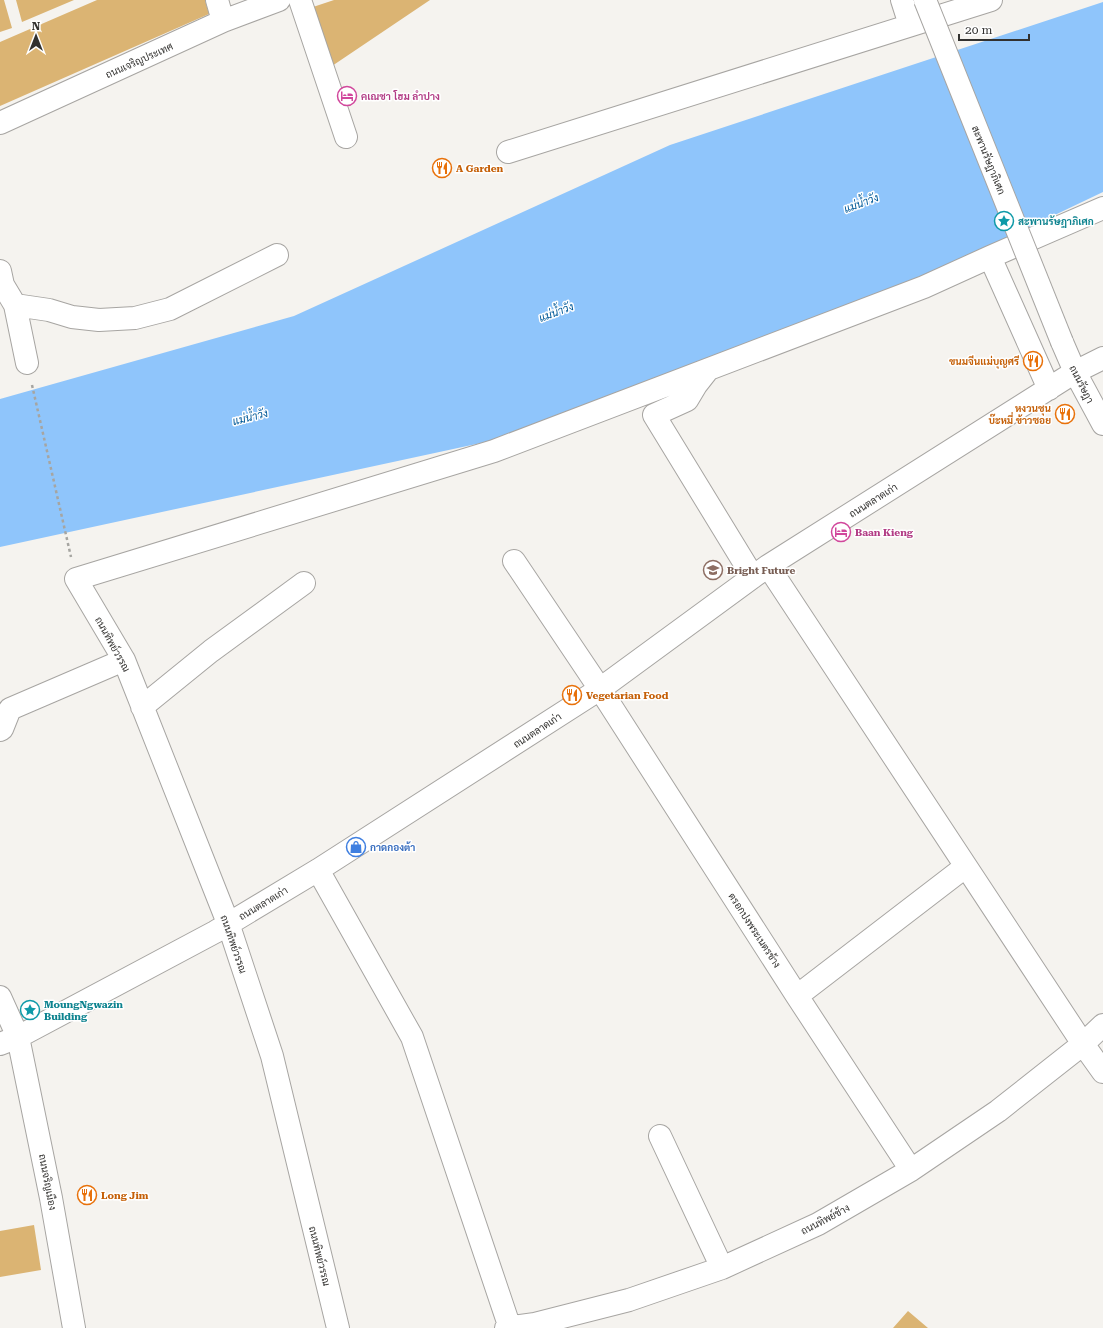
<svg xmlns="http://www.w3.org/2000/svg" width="1103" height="1328" viewBox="0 0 1103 1328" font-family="'Roboto Serif',Sarabun,serif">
	<rect width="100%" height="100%" fill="#f5f3ef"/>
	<!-- water -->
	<path fill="#8fc5fb" d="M1103,2V192L929,275L518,435L0,547V399L294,316L670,145Z"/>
	<!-- building -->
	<path fill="#dbb473" d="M0,0H4L12,28L0,32Z
		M16,0H74L22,22Z
		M97,0H205L209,14L0,106V42Z
		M334,0H430L332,66L313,7Z
		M34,1225L41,1270L0,1277V1231Z
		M908,1311L928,1328H893Z"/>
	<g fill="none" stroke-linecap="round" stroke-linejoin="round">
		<!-- minor casing -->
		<g stroke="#a7a5a2" stroke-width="24">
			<path id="minor" d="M217,0L223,21
				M300,0L346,137
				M902,0L910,25
				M0,123L223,21L279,0
				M508,152L991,0
				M990,257L1049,389
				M0,271L3,285L15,305L27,363
				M15,305L49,310L72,317L99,320L135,318L170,309L277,255
				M1062,342L1075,372L1103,424
				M707,371L696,385L687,400L654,415L753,577
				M514,561L600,689L797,996L911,1170
				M768,566L1083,1044L1103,1072
				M142,707L211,651L304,583
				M0,730L2,729L10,709L124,660
				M318,870L412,1037L510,1328
				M797,996L965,867
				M0,997L18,1037L51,1198L74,1328
				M0,1044L18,1037L215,932L318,870L600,689L768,566L1075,372L1103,358
				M660,1136L722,1268
				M338,1328L272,1056L228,923L124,660L76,579L494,451L924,287L990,257L1103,208
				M506,1328L535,1324L629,1300L722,1268L818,1224L911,1170L998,1111L1083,1044L1103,1025"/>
		</g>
		<!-- path -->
		<path stroke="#a6a5a1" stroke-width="2.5" stroke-dasharray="3 3" stroke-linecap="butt" d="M32,385L71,557"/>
		<!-- minor -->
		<use href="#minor" stroke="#fff" stroke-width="22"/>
		<!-- minor-bridge casing -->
		<g stroke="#a7a5a2" stroke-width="24" stroke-linecap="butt">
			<path id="minor-bridge" d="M925,0L1062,342"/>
		</g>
		<!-- minor-bridge -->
		<use href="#minor-bridge" stroke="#fff" stroke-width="22"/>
	</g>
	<!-- icons -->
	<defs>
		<g id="hotel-ring" transform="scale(1)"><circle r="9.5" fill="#fff" stroke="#d1479c" stroke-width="1.5"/><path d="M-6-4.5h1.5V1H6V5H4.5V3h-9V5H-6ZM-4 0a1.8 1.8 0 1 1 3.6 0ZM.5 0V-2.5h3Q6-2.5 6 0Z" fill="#d1479c"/></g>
		<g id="restaurant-ring" transform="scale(1)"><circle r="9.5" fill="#fff" stroke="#e8710a" stroke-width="1.5"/><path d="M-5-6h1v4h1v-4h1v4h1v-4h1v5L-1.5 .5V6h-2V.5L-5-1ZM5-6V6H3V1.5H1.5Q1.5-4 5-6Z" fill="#e8710a"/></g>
		<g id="sight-ring" transform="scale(1)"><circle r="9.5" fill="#fff" stroke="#0f9aa8" stroke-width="1.5"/><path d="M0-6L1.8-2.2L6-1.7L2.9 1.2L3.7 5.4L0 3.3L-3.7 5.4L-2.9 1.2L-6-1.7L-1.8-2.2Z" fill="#0f9aa8"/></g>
		<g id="school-ring" transform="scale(1)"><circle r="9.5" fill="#fff" stroke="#8d6e63" stroke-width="1.5"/><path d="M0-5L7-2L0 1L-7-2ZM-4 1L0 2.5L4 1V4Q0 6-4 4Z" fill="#8d6e63"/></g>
		<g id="shop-ring" transform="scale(1)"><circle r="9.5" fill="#fff" stroke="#3f7fe0" stroke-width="1.5"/><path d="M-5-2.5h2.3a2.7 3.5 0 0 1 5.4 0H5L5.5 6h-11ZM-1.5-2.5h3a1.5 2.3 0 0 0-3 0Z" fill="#3f7fe0"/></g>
	</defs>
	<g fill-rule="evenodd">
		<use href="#hotel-ring" x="347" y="96"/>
		<use href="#restaurant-ring" x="442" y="168"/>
		<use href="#sight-ring" x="1004" y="221"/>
		<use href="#restaurant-ring" x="1033" y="361"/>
		<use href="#restaurant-ring" x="1065" y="414"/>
		<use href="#hotel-ring" x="841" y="532"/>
		<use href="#school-ring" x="713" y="570"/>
		<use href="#restaurant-ring" x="572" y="695"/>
		<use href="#shop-ring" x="356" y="847"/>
		<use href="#sight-ring" x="30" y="1010"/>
		<use href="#restaurant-ring" x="87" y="1195"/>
	</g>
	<g text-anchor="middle" stroke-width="3" stroke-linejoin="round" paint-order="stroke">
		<!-- street labels -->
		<g font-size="10" fill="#32312f" stroke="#fff">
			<text transform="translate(139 60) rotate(-24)" y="4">ถนนเจริญประเทศ</text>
			<text transform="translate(989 160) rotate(68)" y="4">สะพานรัษฏาภิเศก</text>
			<text transform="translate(1082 384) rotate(63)" y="4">ถนนรัษฎา</text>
			<text transform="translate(873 500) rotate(-32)" y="4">ถนนตลาดเก่า</text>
			<text transform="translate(113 644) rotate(61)" y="4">ถนนทิพย์วรรณ</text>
			<text transform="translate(537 730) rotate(-33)" y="4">ถนนตลาดเก่า</text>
			<text transform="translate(263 903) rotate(-31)" y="4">ถนนตลาดเก่า</text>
			<text transform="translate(755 930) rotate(57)" y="4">ตรอกปงพระเนตรช้าง</text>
			<text transform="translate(234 944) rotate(71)" y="4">ถนนทิพย์วรรณ</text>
			<text transform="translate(48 1182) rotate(79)" y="4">ถนนจริญเมือง</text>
			<text transform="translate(825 1219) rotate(-28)" y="4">ถนนทิพย์ช้าง</text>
			<text transform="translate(320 1256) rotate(76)" y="4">ถนนทิพย์วรรณ</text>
		</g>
		<!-- hotel labels -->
		<g font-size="10" font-weight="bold" fill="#b23c85" stroke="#fff" text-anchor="start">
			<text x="361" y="100">คเณชา โฮม ลำปาง</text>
			<text x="855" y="536">Baan Kieng</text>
		</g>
		<!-- food labels -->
		<g font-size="10" font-weight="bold" fill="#c56008" stroke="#fff" text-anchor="start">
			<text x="456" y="172">A Garden</text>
			<text x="1019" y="365" text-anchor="end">ขนมจีนแม่บุญศรี</text>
			<text x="1051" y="412" text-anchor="end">หงวนชุน<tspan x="1051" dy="12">บ๊ะหมี่ ข้าวซอย</tspan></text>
			<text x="586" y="699">Vegetarian Food</text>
			<text x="101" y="1199">Long Jim</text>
		</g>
		<!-- culture labels -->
		<g font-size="10" font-weight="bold" fill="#0d838f" stroke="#fff" text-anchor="start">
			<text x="1018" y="225">สะพานรัษฎาภิเศก</text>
			<text x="44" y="1008">MoungNgwazin<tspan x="44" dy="12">Building</tspan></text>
		</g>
		<!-- education labels -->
		<g font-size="10" font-weight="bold" fill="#785e54" stroke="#fff" text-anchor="start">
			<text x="727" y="574">Bright Future</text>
		</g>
		<!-- shop labels -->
		<g font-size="10" font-weight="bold" fill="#366cbe" stroke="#fff" text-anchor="start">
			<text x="370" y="851">กาดกองต้า</text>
		</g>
		<!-- water labels -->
		<g font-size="11" font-style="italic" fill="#005998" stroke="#fff">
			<text transform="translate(861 203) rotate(-20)" y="4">แม่น้ำวัง</text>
			<text transform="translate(556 312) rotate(-20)" y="4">แม่น้ำวัง</text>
			<text transform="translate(250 417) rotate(-14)" y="4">แม่น้ำวัง</text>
		</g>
	</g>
	<!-- north arrow -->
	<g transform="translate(36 36)" stroke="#ffffff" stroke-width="3" paint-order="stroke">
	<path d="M0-3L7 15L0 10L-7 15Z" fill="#32312f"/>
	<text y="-6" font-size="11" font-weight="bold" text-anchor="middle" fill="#32312f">N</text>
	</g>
	<!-- scale -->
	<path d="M959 34v6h70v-6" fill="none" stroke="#32312f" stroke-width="2"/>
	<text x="965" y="34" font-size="12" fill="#32312f" stroke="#ffffff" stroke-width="3" paint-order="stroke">20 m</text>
</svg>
